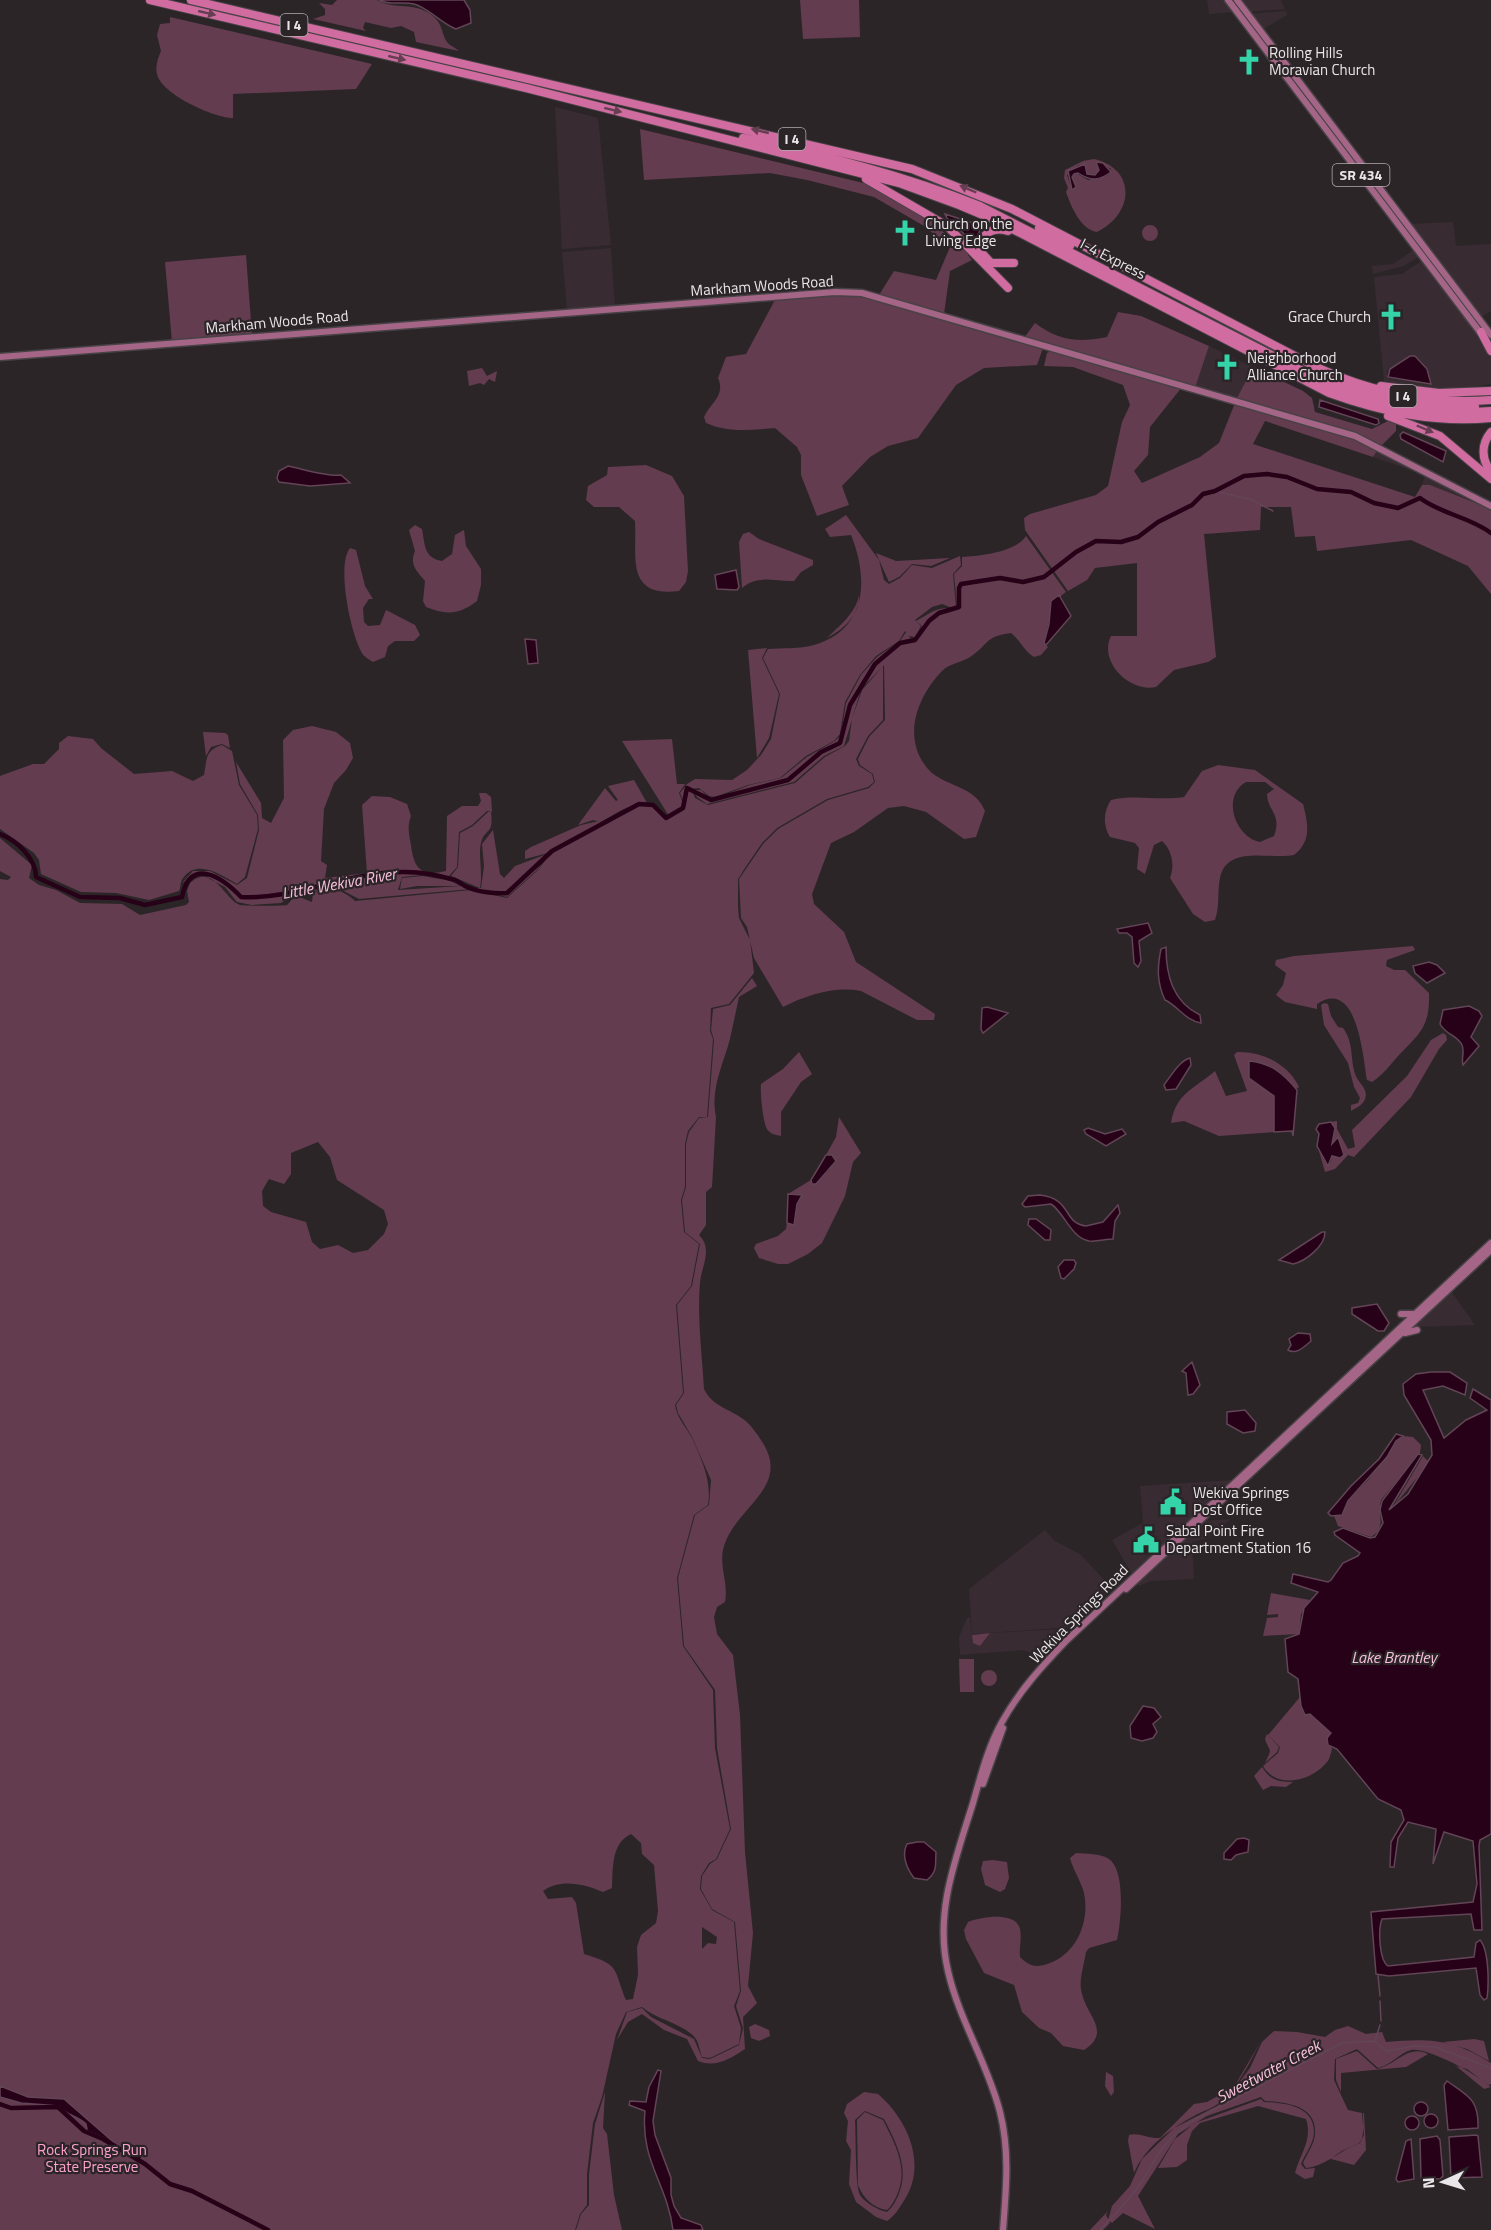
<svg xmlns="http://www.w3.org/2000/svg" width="1491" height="2230" viewBox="0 0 1491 2230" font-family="'Titillium Web',sans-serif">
	<rect width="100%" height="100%" fill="#2c2528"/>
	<!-- built -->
	<path fill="#392b32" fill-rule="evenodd" d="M1207,0H1224L1233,12L1209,14Z
		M1239,0H1281L1285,9L1247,12Z
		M1286,11L1287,15L1260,31L1248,14Z
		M555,107L598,118L611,245L562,249Z
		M1453,222L1456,246L1491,244V311L1479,318L1408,224Z
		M611,248L615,307L567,309L562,252Z
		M1415,249L1421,256L1403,266L1373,274L1372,266L1393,264Z
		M1423,260L1491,353V384L1452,390L1384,381L1374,277L1402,274ZM1415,355L1427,369L1432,385L1387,378V371L1390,368Z
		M1209,346L1253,367L1236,400L1195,388Z
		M1379,448L1491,507V509L1430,485H1422L1425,475L1373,457Z
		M1451,1291L1475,1325L1414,1327Z
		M1233,1480L1132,1574L1112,1540L1143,1523L1140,1486Z
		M1231,1519L1208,1538L1192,1542L1194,1579L1151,1581L1139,1586L1137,1583L1204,1521Z
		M1045,1530L1055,1541L1080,1554L1110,1586V1590L1071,1627L972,1634L969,1589Z
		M970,1617L973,1643L990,1633L1061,1629L1071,1634L1043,1661L1035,1654L1023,1650L960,1655L959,1637L967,1618Z"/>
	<!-- green -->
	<path fill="#633c4f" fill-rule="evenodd" d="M337,0H377C391,9 411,3 427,12C444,22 440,31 447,42C449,45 456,48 459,51L416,42L414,32L401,26L391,28L365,22L363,28L366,31L313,19L325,15V9L319,3L332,5Z
		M800,0H859L860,37L803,39Z
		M170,17L372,64L356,89L233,94V118C214,118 161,94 157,74C155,66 158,58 161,51L157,35L160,24L170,23Z
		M640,129L880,187L929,216L928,220L969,252L968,255L972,260L950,271L944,314L1024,338L1035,323C1059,341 1078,343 1107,337L1118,312L1141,316L1209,346L1195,388L879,295L894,271L936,280L950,247L924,226L874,197L807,180L770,173L644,180Z
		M1094,159C1137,169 1134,214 1097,232C1080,229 1071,206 1066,192L1068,188L1064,178L1065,170L1083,161ZM1097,162L1111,169L1107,176L1088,180L1076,173L1072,177L1076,187L1070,184L1067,175L1079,165L1088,175H1095L1099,170Z
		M1142 233a8 8 0 1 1 16 0a8 8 0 1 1-16 0Z
		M246,255L252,335L172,342L165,262Z
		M836,294L862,295L1043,348L1037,365L984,368L956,385L918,438L888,446L870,457L842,486L849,505L817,516L801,475V455L797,447L775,428C751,430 728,433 706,423L704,417C710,403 726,396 718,378L726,357L746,354L776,298Z
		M1051,351L1182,387L1150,427L1148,455L1134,471L1142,483L1200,457L1219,443L1235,403L1355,438L1379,448L1373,457L1265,421L1253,444L1415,497L1422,485H1430L1491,509V594L1468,566L1411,540L1317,551L1315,536L1295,537L1291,507H1261L1260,530L1204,534L1216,657L1208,662L1174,670L1156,687C1130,693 1098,662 1111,636H1137V563L1095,568L1087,580L1068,591L1025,530L1024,518L1030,514L1096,495L1108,486L1122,422L1130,405L1123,385L1073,367L1044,366L1047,353Z
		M1253,367L1303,391L1312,398L1315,412L1372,429L1392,419L1396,421V431L1381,446L1356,435L1236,400Z
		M482,368L487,376L497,371L495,382L489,379L484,385L480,383L469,386L467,371Z
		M646,465L672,476L684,496L688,571L686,582L679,591C625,598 637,557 635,521L619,507H594L586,500L588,486L607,475L608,467Z
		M846,515L879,560L884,580L889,584L900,578L912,565L932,568L960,556L961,565L953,574L956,606L952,608L942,604L932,607L915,620L921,626L915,637L909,636L905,631L899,641L876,656L860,675L845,702L840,734L834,741L806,756L780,778L748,785L715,797L709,796L699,788L692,789L695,798L708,805L795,783L825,757L845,746L849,741L852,719L862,690L883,666V720L868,736L856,759L859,766L872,774L874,782L868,787L827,799L777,828L762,843L745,868L738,879V907L739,918L750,940L754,973L729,1004L711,1008L710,1031L713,1039L707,1117H699L688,1131L685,1144V1187L681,1200L684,1232L699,1244L691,1286L676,1305L683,1393L675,1405C677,1418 686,1427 692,1438C702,1460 712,1482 708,1505L694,1515L677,1578L683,1646L713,1690L715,1748L730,1829L716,1859L709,1863L701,1876L700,1889L712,1910L734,1922L740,1991L734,2006L741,2028L739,2044L710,2058L702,2057C700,2052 699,2044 696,2039C685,2024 657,2020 642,2007L626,2012L616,2034L602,2097L593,2123L587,2174V2205L580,2214L575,2230H0V879L8,880L11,877L0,871V838L32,865L29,878L39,885L56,890L80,903L122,904L140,915L186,905L189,902L187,891L190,883C213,862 225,900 240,905C244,906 283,906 287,905C291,902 291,898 297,896L312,902L313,893C329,885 343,890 355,901L471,890L507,898L537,871L552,852L525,859V851L531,847L581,825L599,821L601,824L639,804L653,805L669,818L683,808L684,803L680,793L687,784L695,779L732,780L747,770L761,755L771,739L780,694L763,658L768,649C782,648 800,649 814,645C867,630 869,579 851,535L830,537L825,529ZM318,1142L330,1157L337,1180L384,1210L388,1224L384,1234L368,1250L353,1253L338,1245L320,1249L312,1242L306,1222L271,1212L263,1206L262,1191L269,1179L284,1184L291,1174V1153ZM631,1834L641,1843L642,1854L654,1865L658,1911L656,1923L641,1935L637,1947L638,1975L633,1999L626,2000C613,1967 620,1965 584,1954L576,1903L572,1897L548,1899L543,1891C560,1878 585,1884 603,1892L612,1888C613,1869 611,1843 631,1834ZM702,1927L717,1937L716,1944L708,1943L702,1949Z
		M415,525L422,529C425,545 424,558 442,561L452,554L455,535L464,530L466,546L481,569V585L477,601C459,615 446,615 426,607L423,601L425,581C417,571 409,565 415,551L409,530Z
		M749,532L759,539L813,560V565L801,572L794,581C775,582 758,574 742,588L739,542L743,534Z
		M1026,536L1066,592C1050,602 1049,625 1044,643L1048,647L1041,655L1034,657C1025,652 1020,640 1011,633C983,637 991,643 970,657C961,663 950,663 942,671C916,698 902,739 928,769C944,787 975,785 985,811L976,837L964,839L926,812L904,806L888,808L854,832L831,843L812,894L814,904L844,932L856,962L935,1014L934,1020H917L861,991C835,986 807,995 783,1007L754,958L747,927L741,918L739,879L763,844L778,829L828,800L869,788L875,782L873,774L860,765L858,759L869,737L885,720L884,665L861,689L844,746L824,756L794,782L707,804L697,797L693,790H701L708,797L716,798L750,785L781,778L807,757L835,741L841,735L846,703L861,675L877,657L900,641L906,632L911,639L918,636L922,626L916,621C931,613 937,606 954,609L957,606L954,574L962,566V557C981,556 1016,552 1026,536Z
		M350,548L356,550L365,586L373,599H369L363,608L364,622L368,626L380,625L386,610L415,625L420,635L414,641H395L388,646L385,657L373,662C369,659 364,657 362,653C351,635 336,565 350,548Z
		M876,553L896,561L950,558L931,566L912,564L899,577L889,582Z
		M859,595C860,615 844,629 827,638C840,625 856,613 859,595Z
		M767,648L762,658L779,694L769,738L757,758L748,650Z
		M312,726L336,732L350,743L353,758L346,770L334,783L324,809L321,861L327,865L325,878L367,873L362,805L372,796L390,797L407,804L411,816C407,826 409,835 411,845C414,869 421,877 446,871L447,816L462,806H478L481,801L479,793H486L491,797L492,812L487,811L472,825L459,832L457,867L449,876L472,888H481L484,866L482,844L493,830L500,874L504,878L515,866L550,853L536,871L507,897L471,889L359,899L338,888H329L292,896L281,903L252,905L237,902L225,887L208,878L207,873H197L182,883L193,871H210L237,885L247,878L259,830L258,815L240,784L236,762L261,803L262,818L271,823L284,798L283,740L293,730ZM423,875L452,880L461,886L398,890L402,877Z
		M203,732L225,733L228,735L230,748L222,744L211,747L206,756Z
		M68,736L93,739L101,748L134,774L172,771L193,781L204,775C207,759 205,750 222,745L232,751L239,785L257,815L258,829L245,877L237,884C222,875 197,858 183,878C180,882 181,887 179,891L149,900L116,893L81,892L41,874L39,860L34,853L0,829V776L33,764H44L59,749V743Z
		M672,739L677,784H685L679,793L683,803L681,808L669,816L622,741Z
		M1218,765L1255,770L1303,804C1308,824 1312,841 1294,855C1271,860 1227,844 1220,878C1217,893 1220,906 1215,920L1205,922L1193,914L1170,878C1175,865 1172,850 1162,841L1154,845L1145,874L1137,869L1139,848L1135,843L1110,837C1103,826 1103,812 1111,800C1135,794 1159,801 1184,797L1202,771ZM1246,782H1265L1274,789L1267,794C1268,812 1282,814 1274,836L1260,842C1235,837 1221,796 1246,782Z
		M634,780L647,803C630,803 615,814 601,822L593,820L578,825L605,788L616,801L618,800L608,786Z
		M488,812H491C494,836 485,827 481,843C478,855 483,873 480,888L451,876L458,867L460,833L473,826Z
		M423,876L451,881L460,886H417L400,889L402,878Z
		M1413,946L1415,950L1387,960L1386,966L1394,970H1405L1429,993C1430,1027 1420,1033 1399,1055C1390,1065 1384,1074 1372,1082L1367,1080C1363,1059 1358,977 1317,1004V1009L1285,1002L1276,995L1283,985L1286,973L1275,965L1276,960L1294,956Z
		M752,978L757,986L739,997C736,1011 733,1025 730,1039C723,1065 710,1089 716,1117L712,1187L706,1192V1225L699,1235C713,1249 702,1265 700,1282C697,1318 702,1353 704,1389C713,1408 732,1409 747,1422C752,1427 757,1434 761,1440C792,1486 739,1505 725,1543C717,1563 729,1582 725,1602L717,1607L714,1617L717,1634L733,1655L740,1715L745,1852L753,1933L748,1986L757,2003L743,2017L745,2049C730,2059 715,2068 698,2061L687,2039L664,2030L642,2014L628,2022L617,2040L627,2012L642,2008L651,2017L694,2039L702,2058L710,2059L739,2045L743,2028L736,2006L741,1991L735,1922L712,1909L701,1889L702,1876L710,1864L717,1859L731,1829L717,1748L715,1690L684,1646L678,1578L695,1515L709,1505L711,1480L692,1437L678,1413L676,1405L684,1393L677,1305L692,1286L700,1244L685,1232L682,1200L686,1187V1144L689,1132L699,1118L708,1117L714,1040L711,1030L713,1009L730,1005Z
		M1324,1003L1328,1004L1331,1016L1338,1027L1343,1028C1354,1043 1350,1057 1355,1074C1358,1083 1369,1089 1365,1099C1363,1105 1356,1108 1351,1111V1105L1358,1103L1360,1098L1354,1087L1348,1063L1324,1025L1321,1005Z
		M1443,1033L1446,1035L1447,1040L1439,1049L1411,1097L1354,1157L1348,1155L1335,1169L1325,1172L1319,1151L1326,1164L1331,1162L1332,1156L1344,1154L1338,1137L1332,1144L1335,1130L1331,1122L1337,1121V1129L1348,1149L1355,1147L1352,1130L1407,1076L1431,1040Z
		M799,1052L812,1074L801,1082L781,1112V1136C776,1135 770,1134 767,1129C763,1123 760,1091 761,1084L783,1069Z
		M1237,1052C1262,1051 1288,1064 1299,1087L1296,1089C1282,1072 1270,1064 1249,1061V1078L1274,1096V1132L1219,1136L1184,1121L1171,1123C1176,1093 1194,1089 1215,1071L1226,1096L1247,1091L1234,1055Z
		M839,1117L861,1153L853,1162L845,1196L822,1243L808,1254L788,1264H778L759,1258L754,1248L756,1244L778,1236L786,1229L787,1223L790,1224L796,1216L795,1211L801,1195L788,1194L811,1180L812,1184H816L830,1169V1155H826L836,1137Z
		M1403,1436L1413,1437L1421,1445L1420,1453L1381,1500C1377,1515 1387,1528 1371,1537L1338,1526L1334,1516L1369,1479L1396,1441Z
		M1423,1456L1428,1461L1425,1468L1393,1507Z
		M1271,1593L1310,1600L1301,1614L1299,1634L1263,1636L1267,1618L1278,1617V1614L1267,1615Z
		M971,1626L972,1635L990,1633L980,1646L973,1643Z
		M959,1659H974V1692H960Z
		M981 1678a8 8 0 1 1 16 0a8 8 0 1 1-16 0Z
		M1300,1697L1301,1706L1331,1733L1327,1738L1332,1749C1331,1752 1330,1759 1327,1762C1312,1781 1277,1790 1263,1766L1278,1753L1280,1747L1268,1735Z
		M1267,1734L1279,1747L1277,1752L1265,1763C1273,1746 1270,1754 1265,1739Z
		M1262,1767C1270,1780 1278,1782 1293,1782L1286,1787L1271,1786L1263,1790L1254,1776Z
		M1076,1853C1086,1854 1100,1853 1109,1859C1126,1871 1121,1922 1117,1940L1089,1948L1086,1952C1084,1965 1078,1982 1082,1994C1087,2016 1112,2032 1084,2050L1063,2046L1051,2033L1039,2028L1022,2012L1014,1985L984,1973L966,1939L964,1930L968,1922C981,1917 1016,1911 1020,1929C1022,1938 1019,1948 1020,1957C1030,1967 1037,1968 1050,1963C1077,1953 1090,1921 1084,1893C1081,1881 1073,1870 1070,1858Z
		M993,1860L1007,1862L1009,1878L1005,1889L1000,1892L985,1885L981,1869L983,1861Z
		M755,2024L769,2030L770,2036L759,2041L751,2038L749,2027Z
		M1348,2026L1366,2034L1382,2032L1386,2042C1429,2038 1453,2039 1491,2063V2084L1488,2085C1475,2073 1427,2047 1411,2050C1399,2053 1392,2065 1378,2068L1357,2049L1335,2059L1334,2080L1348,2110L1362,2113L1364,2135L1360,2143C1340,2150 1326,2166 1306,2168L1303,2163C1307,2154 1315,2143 1315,2133C1317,2105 1284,2102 1265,2101L1261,2097L1207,2116L1178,2134L1138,2196L1155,2229L1123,2213L1112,2223L1108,2220L1112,2206L1130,2186L1142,2159L1174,2128L1217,2106L1228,2097L1250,2068L1262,2042L1274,2031L1297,2032L1325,2037L1335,2030Z
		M1474,2039L1484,2041L1489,2061L1467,2049L1443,2042Z
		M1261,2041C1248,2065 1240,2085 1219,2103C1212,2109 1202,2111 1194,2116C1170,2129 1145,2147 1134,2173L1128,2141L1129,2135C1139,2132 1149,2139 1160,2138L1194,2104L1207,2102L1234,2087Z
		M1357,2051L1377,2069C1396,2065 1408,2044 1428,2054L1406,2067L1341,2073V2092L1336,2080V2059Z
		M1456,2066L1467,2069L1491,2087L1484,2089Z
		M1106,2072L1113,2076L1114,2092L1111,2096L1105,2086Z
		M605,2092L603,2128L607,2134L614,2195L622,2230H576L581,2214L589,2205V2174L595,2124Z
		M864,2092L878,2094C908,2120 927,2164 905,2199C899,2208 896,2215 887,2221L876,2217L856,2202L849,2184L851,2150L846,2141L848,2121L844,2113L847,2104ZM865,2111L884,2119C897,2144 910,2169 898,2196C895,2202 893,2207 887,2212C878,2210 865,2203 860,2195C855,2186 856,2134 855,2120Z
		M1261,2099L1264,2102C1283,2103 1314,2105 1314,2132C1314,2143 1305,2154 1301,2164L1305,2169L1315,2168L1313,2177L1305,2179L1295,2173C1300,2154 1313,2139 1306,2119L1258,2106L1200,2123L1192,2131L1187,2145V2160L1177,2167L1158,2168L1175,2139L1195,2123Z
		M865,2112L883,2120C895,2144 909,2168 897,2195C894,2201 892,2206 887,2210C873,2208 863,2198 858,2185L857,2120Z
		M1363,2113H1364L1366,2150L1354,2165L1331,2159C1358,2136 1365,2157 1363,2113Z
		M1108,2211L1106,2215L1110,2223L1103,2230H1090Z"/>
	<!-- water -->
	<path fill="#270117" stroke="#624556" stroke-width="1.5" d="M379,0H464L470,10L471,23L456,29C440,23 429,8 414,4C402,1 390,6 379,0Z
		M1096,162L1103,163L1111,172C1100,181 1090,181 1078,173L1074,174L1072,177L1076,187L1072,190L1068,171L1085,164L1087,174L1095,175L1099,170Z
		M945,214L982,226L974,243L947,218Z
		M1410,356H1415L1427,369L1431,384L1388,377L1390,369Z
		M1320,400L1378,419L1379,423L1376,425L1319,407Z
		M1403,432L1446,451L1443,462L1401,439L1400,435Z
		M288,466C303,469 328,477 341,475L350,483L310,486L279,482L277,478L279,471Z
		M736,570L739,587L737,590L717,589L715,575Z
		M1059,595L1071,616L1046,645L1044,643L1049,624L1051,601Z
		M525,639L536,640L538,663L528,664Z
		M1148,923L1152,933L1139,941L1141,961L1138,967L1134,963L1132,937L1127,933H1119L1117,929Z
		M1166,947C1166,976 1173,1002 1200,1015L1201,1023C1186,1021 1178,1006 1165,1000C1157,983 1157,968 1161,949Z
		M1429,962L1437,965L1445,973L1427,983L1415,973L1413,966Z
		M1469,1006L1479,1011L1482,1016L1471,1037L1479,1046L1463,1065C1461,1058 1465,1051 1462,1045C1457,1035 1446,1035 1440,1024L1443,1010Z
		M987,1007L1008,1013L983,1033L981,1029L982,1008Z
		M1190,1058L1191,1065L1176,1089L1166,1090L1164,1085C1171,1076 1179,1061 1190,1058Z
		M1249,1061C1271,1063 1283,1073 1297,1090L1293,1136L1292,1131L1274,1132V1096L1249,1078Z
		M1331,1122L1335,1128L1332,1144L1338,1137L1344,1155L1340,1158L1332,1156L1328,1166L1317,1146L1319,1134L1316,1129L1319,1124Z
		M1088,1128L1105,1134L1122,1129L1126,1134L1106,1146L1086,1134L1084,1130Z
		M826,1155H832L836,1161L816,1184H812L811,1180Z
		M788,1194L802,1195L797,1204L794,1225L787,1223Z
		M1040,1195C1073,1199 1062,1223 1086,1226L1103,1222L1118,1205L1120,1213L1115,1221L1113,1239C1106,1239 1096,1242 1089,1241C1071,1238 1064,1212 1051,1204L1025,1207L1022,1204L1028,1196Z
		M1029,1219H1036L1051,1230L1050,1240H1045L1028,1225Z
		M1322,1232H1325C1325,1246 1306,1261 1293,1264L1279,1260Z
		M1064,1260H1074L1076,1263L1074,1269L1064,1279L1061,1278L1058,1267Z
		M1377,1304L1389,1323L1384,1331H1378L1352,1314V1308Z
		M1298,1333L1310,1334L1311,1341C1304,1347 1296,1355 1288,1350L1291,1345L1289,1339Z
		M1192,1362L1200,1385L1193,1394L1188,1395L1186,1373L1182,1371Z
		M1431,1372H1450L1467,1383L1465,1395L1443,1386L1423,1390L1444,1438L1466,1420L1487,1410L1470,1398L1473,1389L1491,1400V1834L1480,1840L1479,1846L1482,1930H1474L1471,1914L1382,1919C1378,1929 1379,1960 1388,1966L1474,1957L1476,1943L1480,1940C1489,1950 1489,1984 1487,1998L1484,2000L1480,1995L1476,1968L1389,1976L1376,1974L1371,1912L1473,1902L1477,1884L1473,1841L1444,1832L1433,1864L1436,1829L1408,1822L1398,1838L1394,1867H1390L1391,1842L1404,1820L1401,1810L1378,1799L1337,1749L1328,1745L1327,1738L1331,1733L1310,1714L1305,1715L1301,1706L1298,1679L1288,1672L1285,1639L1299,1634L1304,1608L1318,1592L1291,1583L1293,1574L1328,1582L1331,1580L1343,1563L1358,1556L1360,1553L1335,1535L1334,1532L1343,1528L1370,1538L1375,1537L1383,1523L1380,1510L1382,1501L1418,1454L1422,1455L1389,1510L1408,1494L1432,1455L1431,1440L1404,1395L1403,1384L1416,1374Z
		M1245,1410L1256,1423L1255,1431L1243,1433L1227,1424V1412Z
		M1396,1434L1403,1436L1396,1441L1387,1457L1348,1501L1342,1515L1331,1516L1328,1513L1351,1486L1379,1459Z
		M1143,1706L1154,1708L1161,1717L1153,1724L1157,1732L1153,1738L1142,1741L1131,1738L1130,1726Z
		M1244,1838L1249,1840L1248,1852L1236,1855L1231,1860L1224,1859V1853L1237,1839Z
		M917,1842H924L936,1852C935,1865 938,1871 927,1880L914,1878C907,1869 901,1855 907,1844Z
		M658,2070L661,2071L653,2121L655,2135L671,2178V2195L674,2206L681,2218L701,2225L703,2230H673C667,2183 640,2161 645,2111L629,2105L630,2101L646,2102L649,2087Z
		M1447,2081C1468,2096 1479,2099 1478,2128L1448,2130L1444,2085Z
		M0,2086L28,2097L64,2099L117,2145L135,2150L143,2145L148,2147L146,2154L139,2160L104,2138L85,2130L83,2129H87L86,2124C78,2116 65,2115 59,2106L21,2103L0,2097Z
		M1414 2109a7 7 0 1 1 14 0a7 7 0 1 1-14 0Z
		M1424 2121a7 7 0 1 1 14 0a7 7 0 1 1-14 0Z
		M1405 2123a7 7 0 1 1 14 0a7 7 0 1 1-14 0Z
		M1476,2135L1478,2136L1482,2177L1451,2178L1449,2137Z
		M1437,2136L1440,2140L1443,2176L1440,2179L1421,2178L1420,2139Z
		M1411,2139L1414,2179L1398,2182L1396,2179L1406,2141Z"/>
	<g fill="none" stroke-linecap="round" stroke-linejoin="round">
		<!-- stream -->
		<path stroke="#624556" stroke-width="1.5" d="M1215,491L1252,500L1273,511
			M1378,1975L1380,1996
			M1380,2001L1381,2021
			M1375,2041L1380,2025
			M1100,2230C1113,2216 1129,2201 1140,2184C1160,2153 1160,2144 1192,2121L1342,2043L1373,2041L1387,2051L1414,2046L1435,2047L1491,2068"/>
		<!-- river -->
		<path stroke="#270117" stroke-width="4.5" d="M0,834C17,840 36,859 36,877L80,897L120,898L145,905L182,897C190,856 222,877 241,897C297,900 348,871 405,872C422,872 438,875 455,880C460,882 462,885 467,887C478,892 496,894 507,893L552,851L639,804L653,805L666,818L683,808L687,788L711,800L788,780L821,752L840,743L850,705L875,664L900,643L915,640L929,621L939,613L959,607V588L961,584L1000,578L1023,582L1044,577L1076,552L1096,541L1121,542L1138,537L1158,522L1192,505L1203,494L1215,491L1244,476L1267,474L1287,477L1317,489L1351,492L1374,503L1398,508L1420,498C1441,514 1470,517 1491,533
			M0,2104L11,2108L58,2107L84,2131L103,2139L145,2164L170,2184L192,2191L268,2230"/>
		<!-- major casing -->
		<g stroke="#474245" stroke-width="9">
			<path id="major" d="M1228,0L1483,336
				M1237,0L1491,335
				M0,357L835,292L862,293L1355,436L1491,506
				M1401,1314H1413
				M1405,1333L1417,1330
				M1126,1589L1491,1250
				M983,1784L1003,1728
				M1003,2230C1006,2191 1010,2151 1000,2112C988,2064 959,2020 948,1971C934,1913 956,1858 973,1803C981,1775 988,1747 1002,1722C1019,1691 1043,1665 1067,1640L1491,1243"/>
		</g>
		<!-- highway casing -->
		<g stroke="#474245" stroke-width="10">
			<path id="highway" d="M150,0L526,88L899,183L959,205L997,221L1329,393C1382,412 1434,423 1491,418
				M191,0L912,169L1012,209L1318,368C1374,393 1431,405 1491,400
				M743,138C824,155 904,175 980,206L1342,391C1391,407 1439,415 1491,411
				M866,179L947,226L1008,288
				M1039,228L1070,246
				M1008,231C992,226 980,234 980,251L991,263H1014
				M1481,332L1491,351
				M1315,374C1364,399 1420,408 1475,407
				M1381,386L1439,393L1491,391
				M1388,416L1440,436L1491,479
				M1491,432C1481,444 1481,459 1491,472"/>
		</g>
		<!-- major -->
		<use href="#major" stroke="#a46586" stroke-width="6"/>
		<!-- highway -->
		<use href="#highway" stroke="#d06ca0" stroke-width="8"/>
	</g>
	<!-- one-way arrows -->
	<defs><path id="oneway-solid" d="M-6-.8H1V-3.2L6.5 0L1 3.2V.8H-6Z" transform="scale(1.5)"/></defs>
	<g fill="#653e52">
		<use href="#oneway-solid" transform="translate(207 13) rotate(13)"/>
		<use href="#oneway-solid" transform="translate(397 58) rotate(13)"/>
		<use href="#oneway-solid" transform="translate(613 110) rotate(14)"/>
		<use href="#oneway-solid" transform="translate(760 131) rotate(-167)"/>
		<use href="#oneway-solid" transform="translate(968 189) rotate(-157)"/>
		<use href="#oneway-solid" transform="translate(1425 429) rotate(23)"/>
	</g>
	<!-- icons -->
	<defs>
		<g id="church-bare" transform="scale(2.07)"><path d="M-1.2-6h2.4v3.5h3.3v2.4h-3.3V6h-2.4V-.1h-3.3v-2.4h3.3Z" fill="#34d4a8" stroke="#2c2528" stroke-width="2.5" paint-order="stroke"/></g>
		<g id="civic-bare" transform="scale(2.07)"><path d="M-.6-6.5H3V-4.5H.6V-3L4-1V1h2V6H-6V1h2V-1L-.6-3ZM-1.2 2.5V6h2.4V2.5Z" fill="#34d4a8" stroke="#2c2528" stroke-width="2.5" paint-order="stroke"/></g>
	</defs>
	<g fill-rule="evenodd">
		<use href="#church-bare" x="1249" y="62"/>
		<use href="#church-bare" x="905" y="233"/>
		<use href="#church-bare" x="1391" y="317"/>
		<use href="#church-bare" x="1227" y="367"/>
		<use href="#civic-bare" x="1173" y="1502"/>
		<use href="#civic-bare" x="1146" y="1540"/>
	</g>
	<g text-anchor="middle" stroke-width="4.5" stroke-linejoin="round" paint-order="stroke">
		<!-- shield labels -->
		<g fill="#2c2528" stroke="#b1abae" stroke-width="1.5">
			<rect x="280.5" y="14" width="27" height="22" rx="4.5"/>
			<rect x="778.5" y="128" width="27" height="22" rx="4.5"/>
			<rect x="1332.5" y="164" width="57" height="22" rx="4.5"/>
			<rect x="1389.5" y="385" width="27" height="22" rx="4.5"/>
		</g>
		<g font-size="14" font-weight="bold" fill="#eae5e8">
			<text x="294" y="30">I 4</text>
			<text x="792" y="144">I 4</text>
			<text x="1361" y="180">SR 434</text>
			<text x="1403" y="401">I 4</text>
		</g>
		<!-- poi labels -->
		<g font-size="15" fill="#eae5e8" stroke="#2c2528" text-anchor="start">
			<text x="1269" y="58">Rolling Hills<tspan x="1269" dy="17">Moravian Church</tspan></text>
			<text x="925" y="229">Church on the<tspan x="925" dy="17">Living Edge</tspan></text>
			<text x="1371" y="322" text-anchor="end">Grace Church</text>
			<text x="1247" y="363">Neighborhood<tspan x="1247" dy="17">Alliance Church</tspan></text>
			<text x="1193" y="1498">Wekiva Springs<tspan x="1193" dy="17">Post Office</tspan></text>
			<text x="1166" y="1536">Sabal Point Fire<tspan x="1166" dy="17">Department Station 16</tspan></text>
		</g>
		<!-- street labels -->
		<g font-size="15" fill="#eae5e8" stroke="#2c2528">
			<text transform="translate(1113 259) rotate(27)" y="5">I-4 Express</text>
			<text transform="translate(762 286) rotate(-4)" y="5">Markham Woods Road</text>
			<text transform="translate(277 322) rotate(-5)" y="5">Markham Woods Road</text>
			<text transform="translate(1079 1614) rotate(-45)" y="5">Wekiva Springs Road</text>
		</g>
		<!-- park labels -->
		<g font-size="15" fill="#fda1ce" stroke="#2c2528">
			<text x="92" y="2155">Rock Springs Run<tspan x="92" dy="17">State Preserve</tspan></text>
		</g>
		<!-- water labels -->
		<g font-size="16" font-style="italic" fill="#f9c0db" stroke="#2c2528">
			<text transform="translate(339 883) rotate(-10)" y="6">Little Wekiva River</text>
			<text x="1394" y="1663">Lake Brantley</text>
			<text transform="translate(1268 2071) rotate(-28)" y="6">Sweetwater Creek</text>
		</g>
	</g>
	<!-- north arrow -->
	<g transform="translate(1443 2182) rotate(266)" stroke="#2c2528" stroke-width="4.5" paint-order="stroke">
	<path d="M0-4.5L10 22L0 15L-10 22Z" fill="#eae5e8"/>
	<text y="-9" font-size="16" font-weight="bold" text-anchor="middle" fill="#eae5e8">N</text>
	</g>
</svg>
